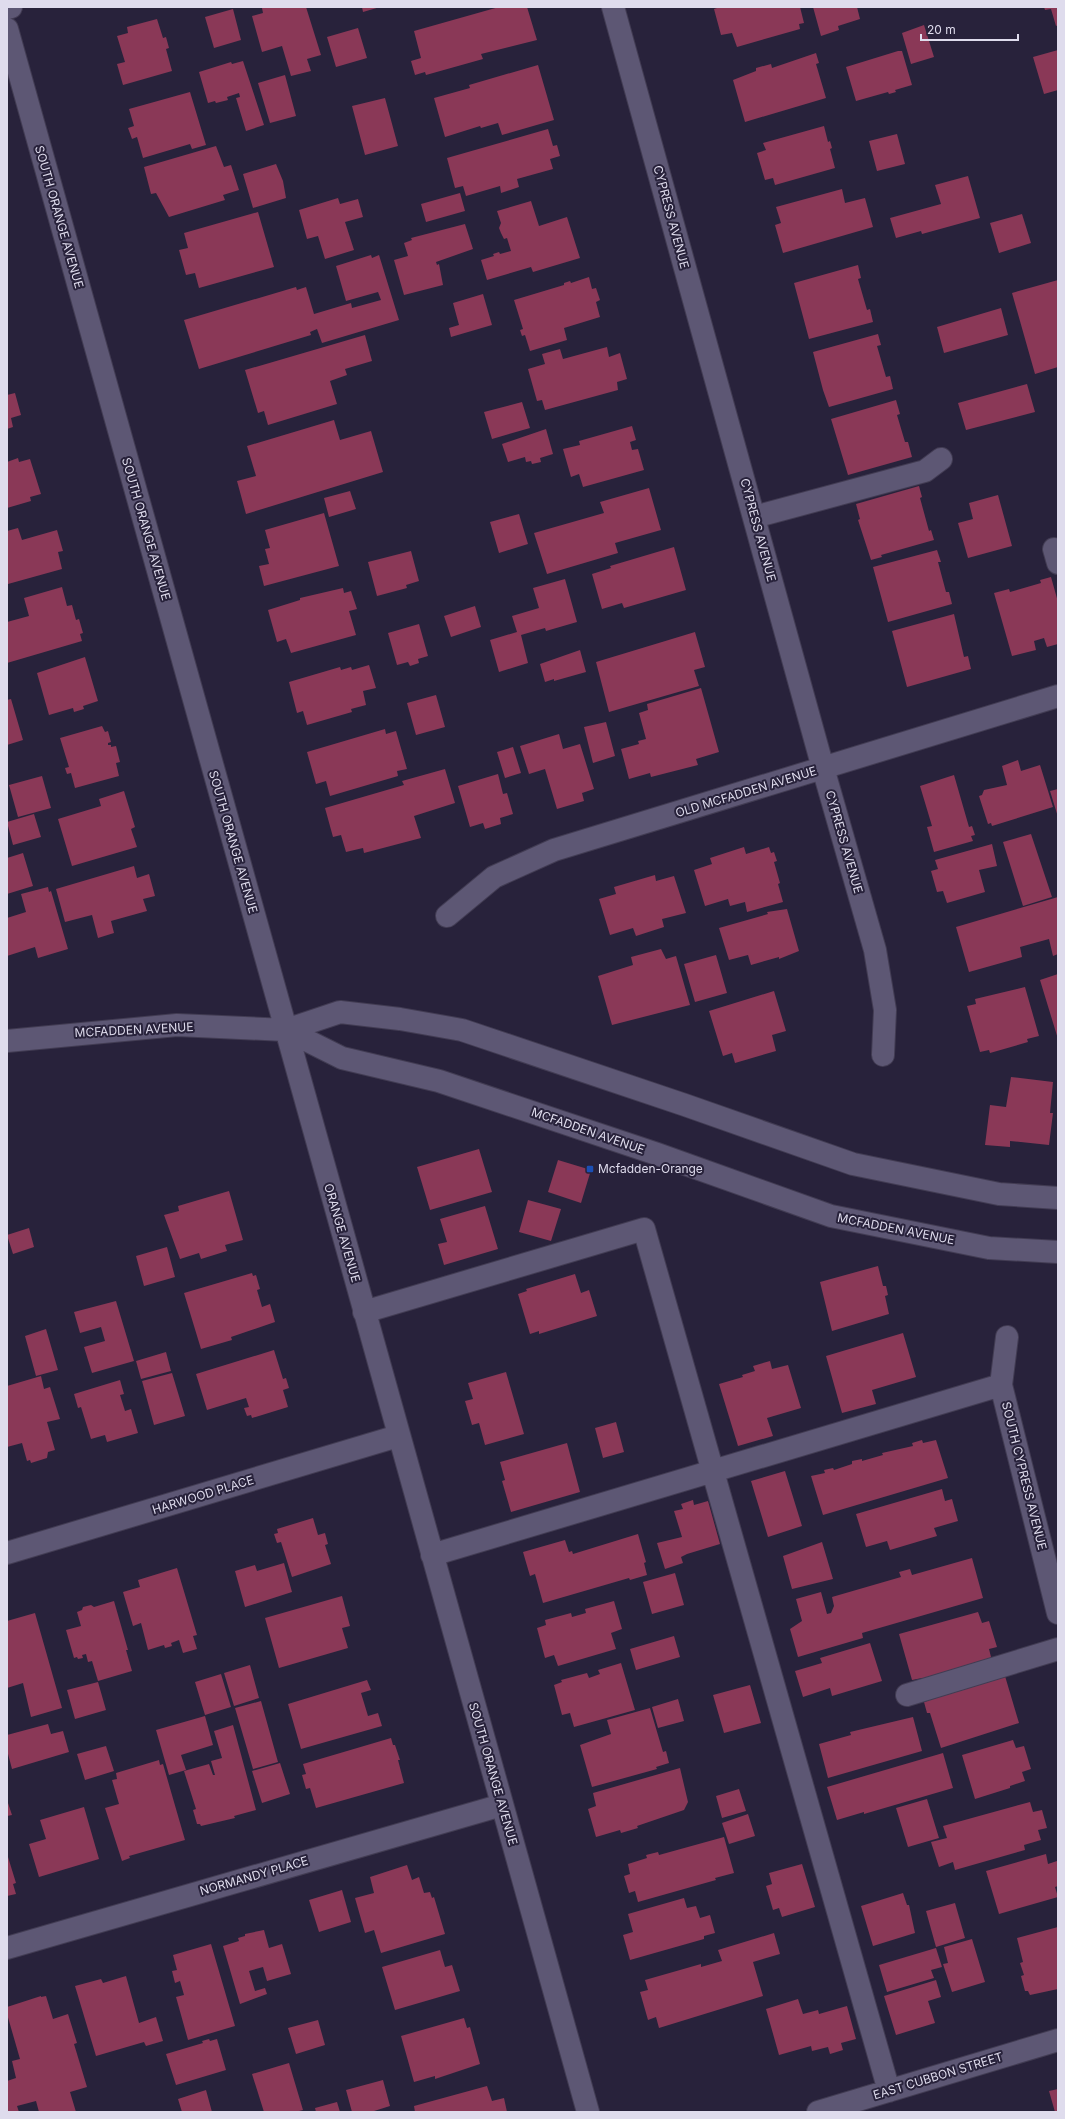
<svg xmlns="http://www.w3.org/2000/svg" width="1065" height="2119" viewBox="0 0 1065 2119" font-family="Inter,sans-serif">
	<rect width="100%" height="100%" fill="#28223b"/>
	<!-- building -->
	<path fill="#8a3857" d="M264,7H306L321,55L307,59L311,71L291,76L282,46L262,52L252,16L263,13L262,8Z
		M362,7H380L363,12Z
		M499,7H527L537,40L481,54L483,59L426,75L425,72L415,75L411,61L421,58L414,31Z
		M720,7H800L804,23L799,24L800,29L737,47L732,33L721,35L714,9Z
		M813,7H857L860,19L838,26L839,30L821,36Z
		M1044,7H1058V25L1056,26L1051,9L1045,10Z
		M233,9L241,40L214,48L205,17Z
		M157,19L163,38L166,37L169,48L166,49L172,71L123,85L117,64L125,62L117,36L128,33L127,27Z
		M924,25L934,57L911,64L902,33Z
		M358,28L367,58L336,67L327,37Z
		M1058,50V90L1044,94L1033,57Z
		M898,51H902L912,85L895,90L896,92L889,94L888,92L856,101L846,67Z
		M816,53L819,63L816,64L826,98L745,122L733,80L756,71V68L771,64L772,68Z
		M243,61L264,125L246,131L236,98L240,97L239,93L227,97L228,100L216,103L215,101L208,103L199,72L231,62L232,64Z
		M538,65L554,120L502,135L498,123L481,128L480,126L445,137L434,98L470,88L469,85Z
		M285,75L296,116L270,123L258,83Z
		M190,92L206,145L192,149L190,144L143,158L137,137L132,139L128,128L134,126L129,109Z
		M385,98L398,146L365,155L352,106Z
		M824,126L828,142L830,141L832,148L830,149L835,168L775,185L773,178L765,180L757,153L766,150L763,143Z
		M548,129L553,146L557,145L560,156L550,159L553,169L517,179L519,187L501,193L500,186L466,196L463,186L455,188L447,158Z
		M897,134L905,164L877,171L869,141Z
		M216,146L224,167L231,165L239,190L223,195L225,200L169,217L156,193L151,194L144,167Z
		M276,164L283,181L286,198L253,208L243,174Z
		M968,176L980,218L922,234L921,231L896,238L890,218L941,204L935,185Z
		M842,189L845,203L865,198L873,227L783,253L775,225L781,223L776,207Z
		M460,193L465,211L426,222L421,204Z
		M338,198L340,204L358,199L363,217L345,222L354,250L325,259L318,236L307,239L299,210Z
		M531,201L539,226L567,217L580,258L533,272L531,267L487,280L481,260L494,256L493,254L499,252L500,254L511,251L507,238L504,239L501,233L499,228L501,223L497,211Z
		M258,212L274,267L199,288L195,273L186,275L179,250L188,248L184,233Z
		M1022,214L1031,243L999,253L990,223Z
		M465,224L473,249L436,262L437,265L439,264L443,285L404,295L394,260L408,256L404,243L412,240L411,238Z
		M371,255L372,258L379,255L399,320L322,343L317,329L310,332L311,335L199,369L184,320L296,287L297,290L306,287L314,314L351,303L352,308L381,300L378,292L346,301L336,266Z
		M858,265L861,278L858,279L867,310L870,309L873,322L809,339L794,283Z
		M589,277L592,289L596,288L600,300L596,302L600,317L564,328L567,340L530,351L525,335L522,336L520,330L523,329L514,300L564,285V283L570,281L571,283Z
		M1058,280V367L1035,374L1012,293Z
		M483,294L492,325L451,337L449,328L459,325L453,303Z
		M1001,308L1008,335L944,353L937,327Z
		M878,334L881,345L877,346L886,377L890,376L893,389L829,407L823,390L813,352Z
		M365,335L372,361L345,369L347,375L330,381L337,404L268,425L264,411L258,413L245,370Z
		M607,347L609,357L620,353L627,379L617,382L618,390L545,410L542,400L537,401L528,369L545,364L542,354L560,349L563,359Z
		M1027,384L1035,412L966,430L958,403Z
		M15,393L21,415L11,418L13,427L7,429V395Z
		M896,400L900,414L897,415L905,442H908L912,457L848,475L831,419Z
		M522,402L530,428L492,439L484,412Z
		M334,420L340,440L371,431L383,472L246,514L237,481L256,476L247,446Z
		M632,426L636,440L630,442L632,450L638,449L644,470L583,487L579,474L571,477L563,449L580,445L579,441Z
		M546,429L553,454L540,458L541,462L532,464L531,461L526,462L525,457L508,462L502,444Z
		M18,458L19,462L30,459L41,494L30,497L31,501L7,508V462Z
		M919,486L922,497L920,498L929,531L931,530L934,540L881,555L882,557L871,560L858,520L860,519L856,504Z
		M649,488L661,530L615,543L618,553L547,574L534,533L604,513L600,502Z
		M350,491L356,509L329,517L324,498Z
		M998,495L1012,546L968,558L958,523L973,519L969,503Z
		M324,513L339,566L264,586L259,566L269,564L265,549L270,548L265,530Z
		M519,514L528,544L499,553L490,522Z
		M18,528L22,540L57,530L63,551L58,552L62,569L8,584L7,531Z
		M674,547L686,590L624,608L622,603L602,609L592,574L611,568L610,566Z
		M937,550L941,562H938L946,592H949L952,604L888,622L873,567Z
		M411,551L419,581L406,585L407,588L377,596L368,562Z
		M1051,577L1058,602V644L1047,647L1044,638L1034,641L1036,650L1012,656L994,593L1009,589L1010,592L1041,583L1040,580Z
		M565,579L577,622L546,631L545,628L521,635L528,663L499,672L490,640L517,632L512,616L539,608L533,588Z
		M62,587L67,606L72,605L76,620L79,619L83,633L80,634L82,641L7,663V622L29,616L24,598Z
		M343,588L344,593L351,591L357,609L349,611L356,635L291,653L286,639L277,642L268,610L300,600V598Z
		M475,606L481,627L451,637L444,616Z
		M954,614L964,657L968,656L971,669L907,687L892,631Z
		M419,624L428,656L418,659L419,663L410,666L408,662L397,665L388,633Z
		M695,632L705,667L694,670L699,686L609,712L596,662Z
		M580,650L586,672L554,681V679L545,682L540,664Z
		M85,657L98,701L83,706L84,709L74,712L73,708L49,715L37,673Z
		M369,665L376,688L363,691L366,705L351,709L352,712L307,725L303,711L297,713L289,682L340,667L341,670L351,667L352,670Z
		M701,688L719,752L696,759L698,765L651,777L650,773L629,779L621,749L639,744L638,741L646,739L639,713L648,710L647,704Z
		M436,695L445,727L416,735L407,703Z
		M11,699L23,740L7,745V700Z
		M606,722L615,756L593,763L584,727Z
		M102,726L105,732L108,731L111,742L108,743V745H111V747L116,746L120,762L116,763L119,776L75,788L71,773L67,774L65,768L69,767L60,738Z
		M385,729L386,734L396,731L407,769L397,771L398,776L330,796L326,781L316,784L307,752Z
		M559,734L563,749L580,744L594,789L582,793L584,801L557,809L545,769L529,774L520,746Z
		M513,747L521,773L505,778L497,752Z
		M1018,760L1021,771L1040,765L1053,807L992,826L991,823L988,824L979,796L982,795L984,790L1007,785L1002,766Z
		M445,769L455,803L414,816L421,838L364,853L363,848L346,852L341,835L333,837L325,808L404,785L402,781Z
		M498,774L503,794L507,793L513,814L500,818L501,824L485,829L483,823L470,827L458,786Z
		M954,775L969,827L972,826L975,835L971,836L973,841L934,852L927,827L932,826L920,786Z
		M42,776L51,808L18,817L9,785Z
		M1058,789V817L1050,791Z
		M124,791L135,827L131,829L137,847L72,866L58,819L101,806L99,799Z
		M34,814L41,837L13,845L7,822Z
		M1031,834L1052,897L1023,906L1003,842Z
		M992,844L997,866L979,870L985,892L947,903L943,891L937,892L931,871L938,869L935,860Z
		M744,847L746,854L769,847L771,853L774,852L777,861L774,862L780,883L778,884L783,902L747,912L745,902L730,906L728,899L705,906L694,870L712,864L710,858Z
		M23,853L33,886L7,894V858Z
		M134,866L137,878L149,874L155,896L143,899L147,911L111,921L114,933L98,938L92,915L65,922L56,889Z
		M655,875L656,881L674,876L686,913L662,919L664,927L636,936L633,928L610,935L599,899L616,894L614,887Z
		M48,887L49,892L51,891L68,949L38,958L35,947L7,956V918L26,912L21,894Z
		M1058,897V954L1053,956L1049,939L1020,947L1022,957L969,972L956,927Z
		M787,909L799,951L779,959V957L751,965L748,955L729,960L719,928L768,914L767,912Z
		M661,949L666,959L676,956L690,1005L612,1025L598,976L633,965L631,957Z
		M716,955L727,993L695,1002L684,964Z
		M1058,974V1039L1040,980Z
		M1025,987L1039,1036L1027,1039L1028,1042L990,1053L989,1050L980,1052L967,1006L976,1004L975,999Z
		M774,991L786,1031L772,1035L776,1051L735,1063L732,1053L723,1056L709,1011Z
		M1011,1077L1053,1082L1050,1113H1053L1049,1145L1010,1141V1147L985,1145L990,1105L1006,1107Z
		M479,1149L492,1192L430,1210L417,1167Z
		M558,1160L591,1170L581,1203L548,1192Z
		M229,1191L243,1240L225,1245L227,1251L201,1259L199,1253L180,1259L164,1215L179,1211L178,1206Z
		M528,1200L561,1209L551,1241L519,1232Z
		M485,1206L498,1249L444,1265L438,1244L447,1242L440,1219Z
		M29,1228L34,1247L13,1254L7,1235Z
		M167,1247L175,1277L144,1286L136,1256Z
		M878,1266L883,1286H886L888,1295L885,1296L889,1314L832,1331L820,1282Z
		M252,1273L253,1276L256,1275L260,1289L257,1290L262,1307L270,1304L275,1322L231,1337L232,1340L201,1349L184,1293Z
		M575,1274L581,1293L589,1290L597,1316L539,1334V1331L530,1334L518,1294L527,1291L526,1289Z
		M116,1301L134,1361L92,1373L84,1347L105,1341L101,1327L80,1333L74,1312Z
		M46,1329L58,1370L36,1376L25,1336Z
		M903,1333L916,1377L872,1390L876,1404L842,1413L826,1356Z
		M274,1350L283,1379L286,1378L289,1388L283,1390L288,1407L252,1418L251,1415L247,1416L244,1408L249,1407L246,1398L207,1410L196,1374Z
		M166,1352L171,1371L141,1379L136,1361Z
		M770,1361L772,1369L788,1365L801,1408L767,1418L773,1436L738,1446L719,1384L743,1377L742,1375L755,1371L753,1366Z
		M506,1372L524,1434L485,1445L479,1423L472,1425L465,1401L473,1399L468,1383Z
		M172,1373L185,1416L154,1425L142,1381Z
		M41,1376L44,1389L50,1387L60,1419L47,1422L55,1450L48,1452L47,1458L31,1463L30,1460L27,1461L22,1443L7,1447V1386Z
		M120,1380L124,1394L120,1395L125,1411L131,1409L138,1433L107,1442L105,1435L91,1439L81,1407L78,1408L74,1394Z
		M616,1422L624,1452L603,1458L595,1428Z
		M922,1440L923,1443L936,1440L948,1478L823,1515L811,1476L825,1473L824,1470L833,1468L834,1470L852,1464V1461L862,1459V1461L883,1455L882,1453L913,1446L912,1443Z
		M567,1443L580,1492L511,1512L502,1481L505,1480L500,1462Z
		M785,1471L802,1526L768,1537L751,1481Z
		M942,1489L945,1501L952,1499L958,1521L934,1528L937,1536L890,1550L887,1541L866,1547L856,1514Z
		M693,1500L694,1505L708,1501L720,1544L687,1554L681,1557L683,1563L665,1569L657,1543L682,1537L674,1511L683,1509L681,1504Z
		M313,1518L318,1535L325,1533L328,1544L325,1545L331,1564L292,1577L281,1542L277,1543L274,1534L278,1533L277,1529Z
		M638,1534L646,1562L644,1563L647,1575L630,1580L629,1578L543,1603L535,1574L530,1576L523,1552L565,1540L569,1552L572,1551L573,1554Z
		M822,1542L833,1579L792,1589L783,1556Z
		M972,1558L983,1598L862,1633L863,1638L798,1657L790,1629L802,1621L796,1599L821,1592L827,1614L831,1613L834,1606L832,1597L901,1577L899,1572L910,1569L912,1575Z
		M284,1563L292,1592L245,1607L235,1571L255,1565L257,1571Z
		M177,1568L197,1635L193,1636L197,1649L183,1653L179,1640L171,1643L172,1646L165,1648L164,1645L148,1650L141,1623L133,1626L123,1592L140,1587L138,1580Z
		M675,1573L684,1605L652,1614L643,1582Z
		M342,1596L350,1626L342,1628L348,1648L279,1668L265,1618Z
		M114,1601L128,1650H126L132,1671L98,1681L92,1661L88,1662L86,1654L82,1655L83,1658L78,1659L77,1657L74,1658L66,1630L81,1626L77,1612L82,1610L83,1607L91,1605L94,1607Z
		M614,1601L622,1629L611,1633L616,1649L558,1666L554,1655L545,1658L537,1628L546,1625L545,1620L571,1613L572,1617L586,1613L585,1609Z
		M978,1612L982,1623L989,1621L997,1647L989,1649L992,1661L923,1681L922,1678L912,1680L899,1634Z
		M35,1613L62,1708L31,1717L23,1683L7,1688V1621Z
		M674,1636L680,1657L636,1670L630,1649Z
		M870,1643L882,1681L832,1696L830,1688L803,1697L795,1671L822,1663L820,1658Z
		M621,1663L635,1710L574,1727L570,1713L562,1715L554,1685L562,1682L561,1680L587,1673L589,1678L600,1674L598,1670Z
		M250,1665L259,1698L234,1706L224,1673Z
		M221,1674L231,1707L205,1715L195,1682Z
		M1005,1676L1019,1723L941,1748L930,1713H927L924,1702L927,1701L926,1699Z
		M367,1680L371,1690L361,1693L368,1716L378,1713L382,1726L301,1749L288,1704Z
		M98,1682L106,1710L75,1719L67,1690Z
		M750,1685L761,1723L724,1733L713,1695Z
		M678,1699L684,1721L658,1728L652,1707Z
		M261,1701L278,1762L253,1769L235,1708Z
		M650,1708L663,1752L666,1751L669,1763L656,1767L657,1769L592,1787L580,1745L611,1734L607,1720Z
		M205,1716L213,1745L181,1755L186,1770L169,1775L156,1730Z
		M913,1717L922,1751L828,1778L819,1744L851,1735L850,1732Z
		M48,1724L51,1734L63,1731L69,1752L12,1769L7,1750V1735Z
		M233,1725L256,1810L234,1816L235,1818L201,1826L200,1824H197L193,1810L196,1809L184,1771L209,1764L213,1775H215L211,1761L222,1758L214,1731Z
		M391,1738L393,1745H395L400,1760H398L404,1783L316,1808L310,1788L306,1789L302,1775L306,1774L303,1764Z
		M1013,1740L1016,1748L1024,1746L1031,1769L1022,1772L1025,1781L1010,1786V1788L975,1799L962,1755Z
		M106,1746L114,1771L85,1780L77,1754Z
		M943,1753L953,1788L864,1814V1812L837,1820L827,1787Z
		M159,1760L160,1765L163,1764L185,1840L129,1856L130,1858L122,1861L105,1808L119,1804L112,1780L117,1779L116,1773Z
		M280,1763L290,1794L262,1803L252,1771Z
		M680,1768L688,1802L684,1810L637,1826L638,1828L621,1833L620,1830L596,1837L588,1809L596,1806L593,1793Z
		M739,1789L746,1811L722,1818L716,1796Z
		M927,1799L939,1838L908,1847L896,1808Z
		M7,1800L12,1815L7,1816Z
		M1030,1802L1033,1812L1042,1810L1047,1828L1038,1830L1041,1840L1024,1845L1025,1850L955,1870L953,1862L939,1867L931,1842L947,1838L943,1826Z
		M84,1807L99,1859L39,1877L29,1844L46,1839L40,1820Z
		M748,1814L755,1836L729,1844L722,1823Z
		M724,1837L734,1873L715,1878L716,1880L638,1902L635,1891L629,1893L624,1876L630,1874L628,1864L647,1858L646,1855L658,1852L659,1855Z
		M1046,1854L1048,1864L1057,1861L1058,1886L1055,1887L1058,1897L999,1914L986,1871Z
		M8,1857L16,1883L13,1884L16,1894L7,1896Z
		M802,1864L815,1907L782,1917L779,1908L773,1910L766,1886L772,1884L769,1873Z
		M407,1865L412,1880L419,1877L424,1893L430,1892L432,1898L434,1897L445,1934L381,1953L374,1930L365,1933L355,1898L374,1893L370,1877Z
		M342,1890L351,1922L319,1932L309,1900Z
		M903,1893L907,1905H909L915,1933L873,1946L861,1906Z
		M684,1898L687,1908L696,1906L700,1918L710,1915L715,1933L704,1936V1939L630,1960L623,1935L633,1932L628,1914Z
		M955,1903L965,1938L936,1947L926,1911Z
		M1058,1927V1989L1030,1995L1028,1991H1025L1021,1976L1024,1975L1020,1963L1023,1962L1017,1938Z
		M264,1930L269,1948L282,1944L291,1974L267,1981L263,1967L249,1971L255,1991L265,1988L267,1994L240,2004L223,1946L239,1941L238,1938L245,1936V1934Z
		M774,1933L780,1954L753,1962L763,1996L659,2028L656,2017L648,2020L640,1992L648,1990L645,1980L701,1964V1967L722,1961L718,1950Z
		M972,1939L985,1982L952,1992L943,1964L948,1963L944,1947Z
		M211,1944L235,2026L188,2040L176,1997L184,1995L180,1981L175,1983L172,1971L177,1970L173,1955Z
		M936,1948L942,1967L931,1970L934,1978L887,1992L879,1965Z
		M440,1950L445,1967L452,1965L460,1991L395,2010L382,1967Z
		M126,1976L139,2023L156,2017L163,2041L146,2046L144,2042L96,2056L75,1986L101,1979L103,1983Z
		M936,1980L941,1997L928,2001L935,2023L896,2035L884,1996Z
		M41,1996V1997L46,1996L53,2019L68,2014L77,2043L74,2044L87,2087L70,2092L76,2112H39L36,2101L17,2106L19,2112H7V2081L16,2078L12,2061L20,2059L7,2014V2007Z
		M798,1999L803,2014L818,2010L819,2014L847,2006L856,2039L841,2043L843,2050L830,2054L828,2047L812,2051L811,2046L779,2055L766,2009Z
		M464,2018L467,2028L470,2027L480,2064L435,2079V2076L414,2082L401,2036Z
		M318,2020L325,2045L296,2054L288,2028Z
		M209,2039L210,2041L217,2039L226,2070L176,2085L166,2054L203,2043L202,2041Z
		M289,2063L303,2110L295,2112H264L252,2074Z
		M383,2080L390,2106L371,2112H352L346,2090Z
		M487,2086L492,2101L504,2098L507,2112H415L414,2106Z
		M1058,2089V2112H1055L1049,2091Z
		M206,2090L212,2112H182L178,2099Z
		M337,2102L340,2112H316L315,2108Z"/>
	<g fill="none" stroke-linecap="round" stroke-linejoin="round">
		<!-- minor casing -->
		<g stroke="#423c53" stroke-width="24">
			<path id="minor" d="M613,7L823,768L875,950L885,1010L883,1055
				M7,8L11,7
				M7,29L588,2112
				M754,517L925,471L941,459
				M1054,549L1058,563
				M447,916L494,877L554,850L1058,696
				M286,1030L342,1058L439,1081L657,1154L831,1216L989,1248L1058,1252
				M7,1041L177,1025L286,1030L340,1012L400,1019L462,1030L685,1105L853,1164L999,1194L1058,1198
				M364,1312L644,1229L889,2091
				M1007,1337L1001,1385L1058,1613
				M7,1553L398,1436
				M432,1555L1001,1385
				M907,1695L1058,1649
				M7,1948L502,1805
				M818,2112L1058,2040"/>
		</g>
		<!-- minor -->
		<use href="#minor" stroke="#5d5774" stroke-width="22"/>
	</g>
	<!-- markers -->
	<rect fill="#1a4fb4" stroke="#28223b" stroke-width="1.5" x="586" y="1165" width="8" height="8" rx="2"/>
	<g text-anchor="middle" stroke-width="4" stroke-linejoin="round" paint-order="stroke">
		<!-- street labels -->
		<g font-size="12" fill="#dfdced" stroke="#28223b">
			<text transform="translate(59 217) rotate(74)" y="4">SOUTH ORANGE AVENUE</text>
			<text transform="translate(671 217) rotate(75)" y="4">CYPRESS AVENUE</text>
			<text transform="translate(146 529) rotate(74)" y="4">SOUTH ORANGE AVENUE</text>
			<text transform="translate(758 530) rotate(75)" y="4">CYPRESS AVENUE</text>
			<text transform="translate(746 792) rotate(-17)" y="4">OLD MCFADDEN AVENUE</text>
			<text transform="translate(233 842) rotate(74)" y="4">SOUTH ORANGE AVENUE</text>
			<text transform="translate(844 842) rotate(74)" y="4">CYPRESS AVENUE</text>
			<text transform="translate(134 1030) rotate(-3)" y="4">MCFADDEN AVENUE</text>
			<text transform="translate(588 1131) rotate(19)" y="4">MCFADDEN AVENUE</text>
			<text transform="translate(896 1229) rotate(11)" y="4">MCFADDEN AVENUE</text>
			<text transform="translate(342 1233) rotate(74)" y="4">ORANGE AVENUE</text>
			<text transform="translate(1024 1476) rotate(76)" y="4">SOUTH CYPRESS AVENUE</text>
			<text transform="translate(203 1495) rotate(-17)" y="4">HARWOOD PLACE</text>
			<text transform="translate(493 1774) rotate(74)" y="4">SOUTH ORANGE AVENUE</text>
			<text transform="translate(254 1876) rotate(-16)" y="4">NORMANDY PLACE</text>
			<text transform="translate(938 2076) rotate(-17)" y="4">EAST CUBBON STREET</text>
		</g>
		<!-- poi labels -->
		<g font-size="12" fill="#dfdced" stroke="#28223b" text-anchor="start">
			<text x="598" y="1173">Mcfadden-Orange</text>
		</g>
	</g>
	<!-- border -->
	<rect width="1065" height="2119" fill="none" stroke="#dfdced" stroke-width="16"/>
	<!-- scale -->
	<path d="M921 34v6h97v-6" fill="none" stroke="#dfdced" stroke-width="2"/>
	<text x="927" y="34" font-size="12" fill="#dfdced" stroke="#28223b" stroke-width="3" paint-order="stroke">20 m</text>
</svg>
